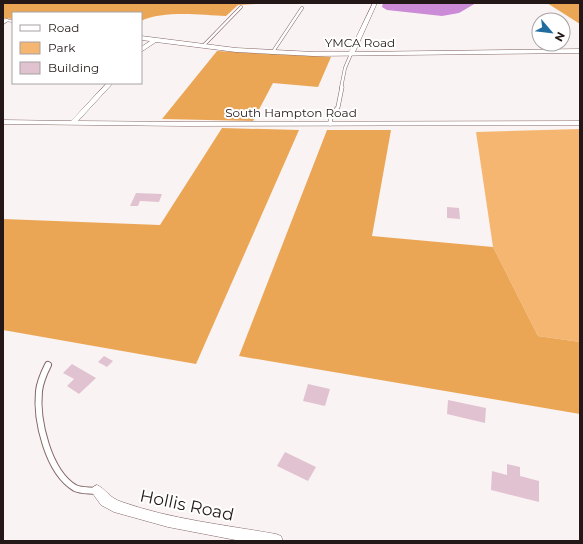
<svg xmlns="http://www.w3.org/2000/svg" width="583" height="544" viewBox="0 0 583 544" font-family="Montserrat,sans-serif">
	<rect width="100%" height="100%" fill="#faf3f3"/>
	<!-- green -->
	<path fill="#f5b671" d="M580,129V342L538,336L493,247L476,132Z"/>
	<!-- forest -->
	<path fill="#eba655" d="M3,3H270L238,5L226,16C201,15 164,10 141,21V13H13V19L3,18Z
		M547,3H580V24Z
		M217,51L331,57L318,87L273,83L253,121L162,119Z
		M222,128L299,130L196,364L3,330V219L160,225Z
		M327,130H391L372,236L493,247L538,336L580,342V414L239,356Z"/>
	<!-- water -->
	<path fill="#cc8bd6" d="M383,3H476L459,13L442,16L387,10L382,7Z"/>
	<!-- building -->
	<path fill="#e1c2d0" d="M136,193L162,194L159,202L140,201L138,206H130Z
		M447,207L459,208L460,219L447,218Z
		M104,356L113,361L107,367L98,362Z
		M72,364L96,378L79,394L67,386L74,379L63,373Z
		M308,384L330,389L325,406L303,401Z
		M448,400L486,408L485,423L447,414Z
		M285,452L316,467L308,481L277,466Z
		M507,464L520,467V476L539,481V502L491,490L492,471L507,475Z"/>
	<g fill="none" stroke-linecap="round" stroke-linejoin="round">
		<!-- service-far2 casing -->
		<g stroke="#856768" stroke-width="3.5">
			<path id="service-far2" d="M3,23L7,20
				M203,46L241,7
				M272,53L302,8
				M341,88L345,68L351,54"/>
		</g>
		<!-- service-far1 casing -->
		<g stroke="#856768" stroke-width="4.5">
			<path id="service-far1" d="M330,124L331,116L338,107L342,87"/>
		</g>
		<!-- service casing -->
		<g stroke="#856768" stroke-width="8">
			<path id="service" d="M48,365C44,373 40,382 39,391C36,420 48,472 75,488C81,491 89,490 96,491"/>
		</g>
		<!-- minor casing -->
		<g stroke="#856768" stroke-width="1">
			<path id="minor" d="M373,3H377L355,52L580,49V53L314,56L236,52L156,42L141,52V47L150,41L141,40V36L236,48L314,52H349Z
				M3,19L13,20V22L3,21Z
				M107,83H113L78,121L186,122L580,121V125L186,126L3,124V120L71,121Z
				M97,485C106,489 109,498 122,502C170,519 225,525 276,534L281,536L283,541H241L168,527L114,512L101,505L91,491L93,487Z"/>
		</g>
		<!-- service-far2 -->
		<use href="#service-far2" stroke="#fff" stroke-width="2.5"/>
		<!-- service-far1 -->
		<use href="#service-far1" stroke="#fff" stroke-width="3.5"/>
		<!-- service -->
		<use href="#service" stroke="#fff" stroke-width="6"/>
		<!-- minor -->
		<use href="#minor" fill="#fff" fill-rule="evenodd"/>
	</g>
	<g text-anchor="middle" stroke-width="4" stroke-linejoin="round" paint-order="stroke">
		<!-- far-street labels -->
		<g font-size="12" fill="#231718" stroke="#fff">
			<text x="360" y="47">YMCA Road</text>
			<text x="291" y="117">South Hampton Road</text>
		</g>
		<!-- near-street labels -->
		<g font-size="17" fill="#231718" stroke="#fff">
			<text transform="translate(187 505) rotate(12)" y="6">Hollis Road</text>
		</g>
	</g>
	<!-- border -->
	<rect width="583" height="544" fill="none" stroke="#231718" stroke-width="8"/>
	<!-- legend -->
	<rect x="12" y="12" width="130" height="72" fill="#ffffff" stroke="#a7a2a3"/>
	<rect x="20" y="25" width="20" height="6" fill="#ffffff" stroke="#a7a2a3"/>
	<text x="48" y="32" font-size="12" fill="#231718">Road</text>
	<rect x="20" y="42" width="20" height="12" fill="#f5b671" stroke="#a7a2a3"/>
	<text x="48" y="52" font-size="12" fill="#231718">Park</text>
	<rect x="20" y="62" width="20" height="12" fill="#e1c2d0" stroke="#a7a2a3"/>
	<text x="48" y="72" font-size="12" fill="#231718">Building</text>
	<!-- north arrow -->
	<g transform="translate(551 32) rotate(118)"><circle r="19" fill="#ffffff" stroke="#a7a2a3"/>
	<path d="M0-3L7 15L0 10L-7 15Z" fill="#216c9f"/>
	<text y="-6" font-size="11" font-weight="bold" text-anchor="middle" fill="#231718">N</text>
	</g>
</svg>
